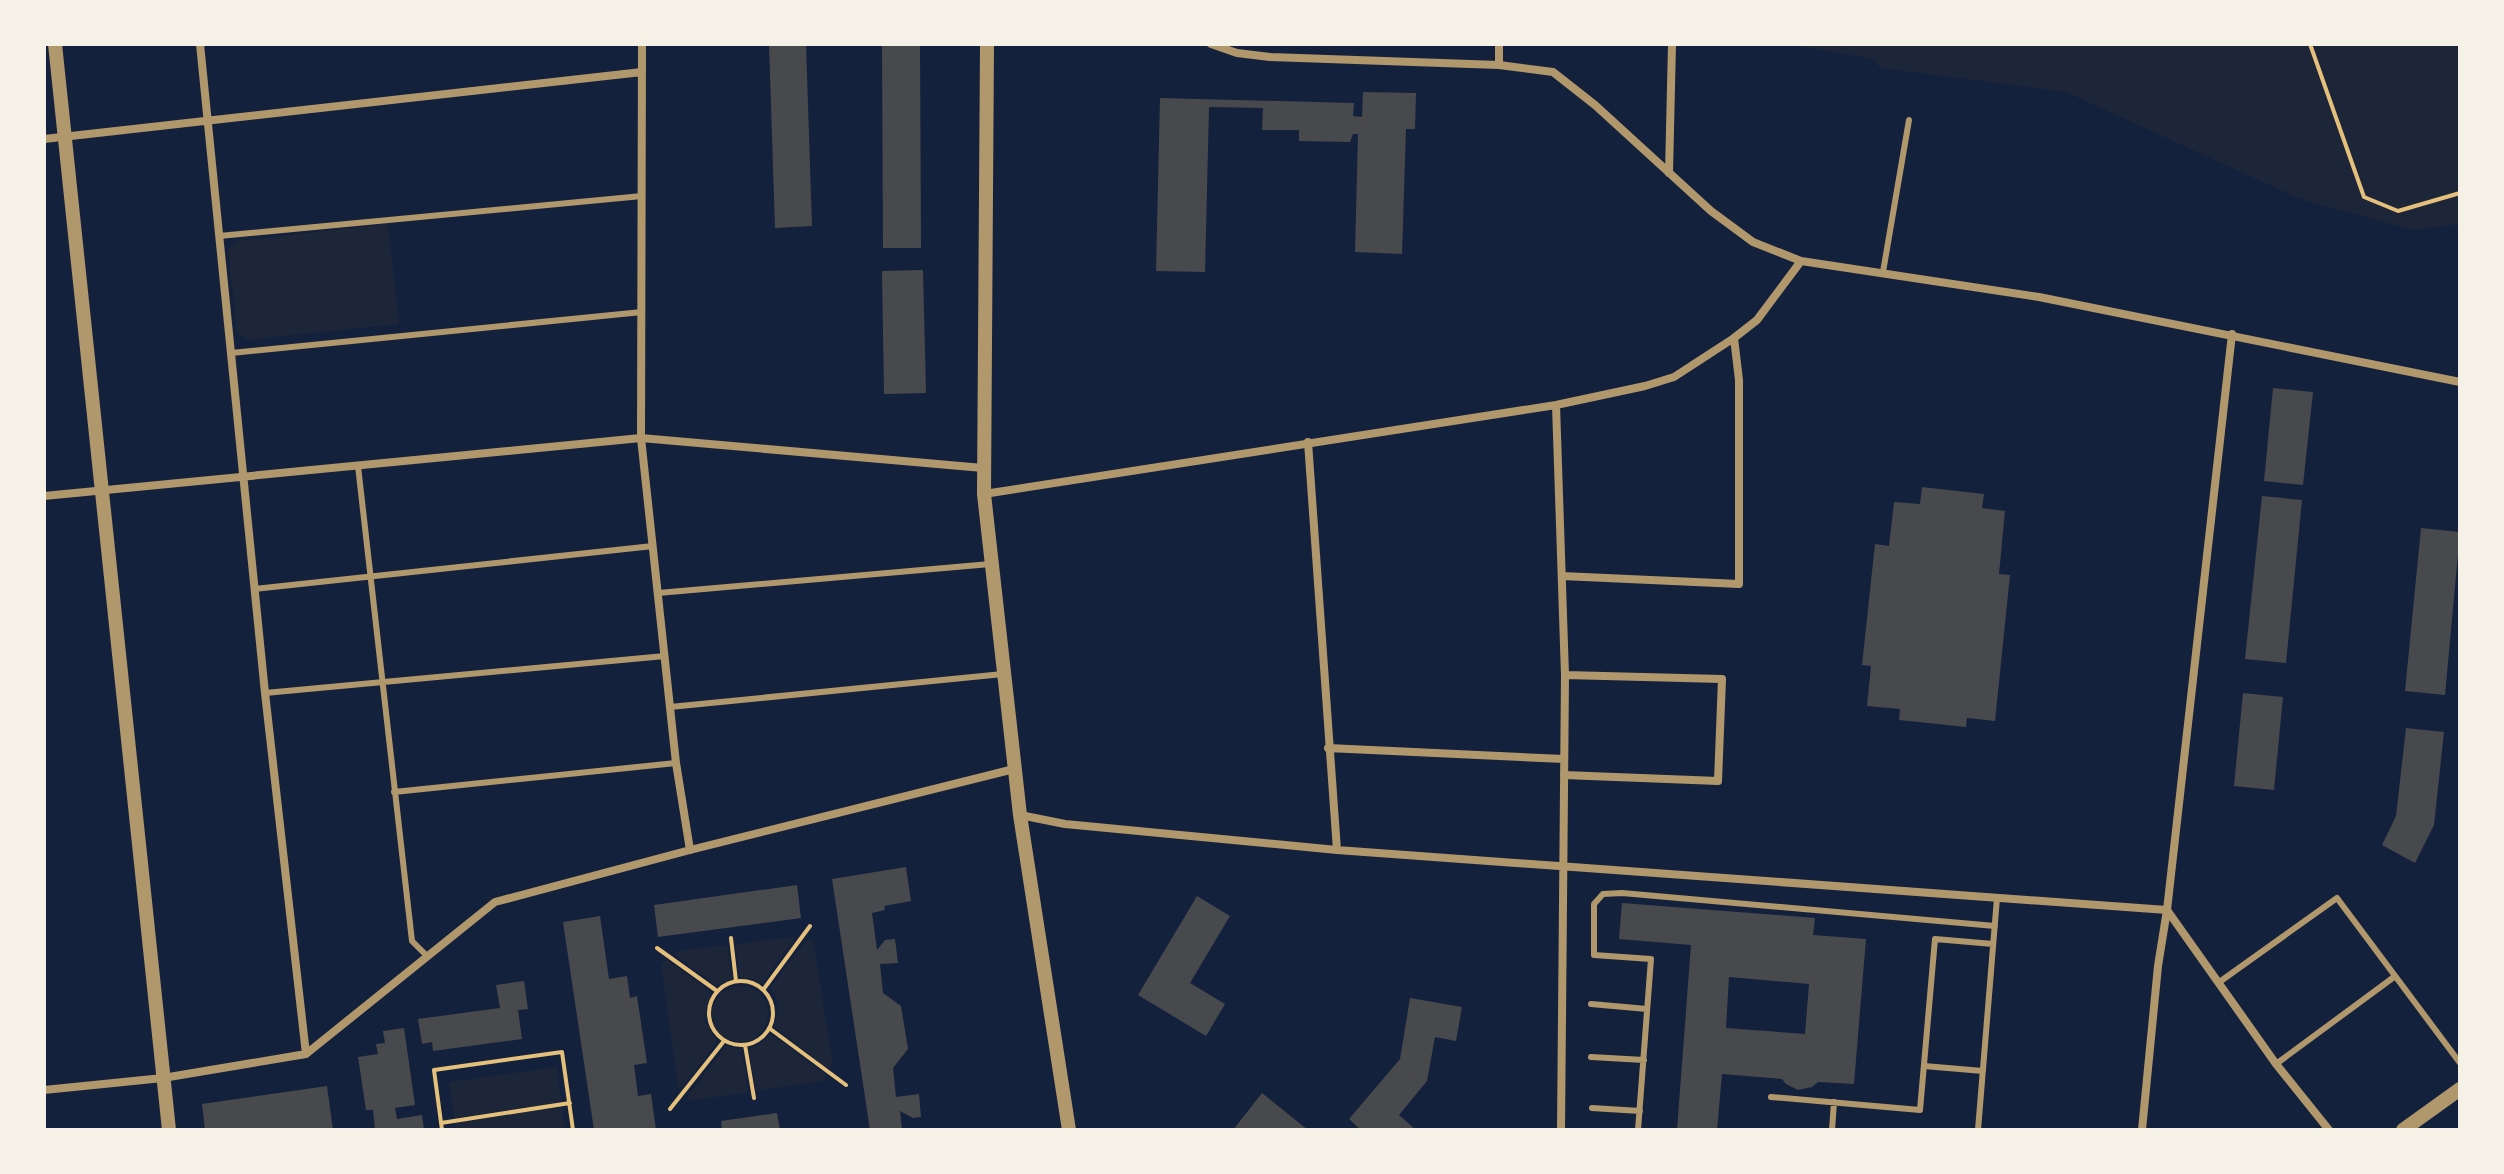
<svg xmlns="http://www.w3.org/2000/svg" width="2504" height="1174" viewBox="0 0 2504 1174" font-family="Lato,sans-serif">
	<rect width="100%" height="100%" fill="#14213d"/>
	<!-- green -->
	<path fill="#1d2539" d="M1788,44H2460V224L2413,230L2300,199L2066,92L1880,68L1873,59Z
		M388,224L399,324L248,340L237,333L228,249L237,241Z
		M795,937L762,984L750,978H740L735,944Z
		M813,940L833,1064L828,1069L774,1027C780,1013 780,1000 770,988L806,941Z
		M727,945L732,979L717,986L675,955L678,951Z
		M666,959L711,992L705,1021L717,1042L683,1086L678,1087L661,964Z
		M712 1014a28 28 0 1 1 56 0a28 28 0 1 1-56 0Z
		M771,1034L826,1075L823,1081L756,1091L749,1048L760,1044Z
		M726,1046L742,1049L748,1093L692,1100L687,1097Z
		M557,1067L565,1130H456L449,1082Z"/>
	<!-- building -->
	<path fill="#48494c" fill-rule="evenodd" d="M769,44H806L812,226L775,228Z
		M882,44H920L921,248H883Z
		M1363,92L1416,93L1415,129H1406L1402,254L1355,252L1358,134H1353L1350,142L1299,141V130H1262L1263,108L1209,107L1205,272L1156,271L1160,98L1354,103L1353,116L1362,117Z
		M923,270L926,393L884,394L882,271Z
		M2273,388L2313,392L2303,485L2264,481Z
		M1922,487L1984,494L1982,508L2005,511L1999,574L2010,575L1995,721L1967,718L1966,727L1899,720L1900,709L1867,706L1871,666L1862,665L1875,544L1889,546L1894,502L1920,504Z
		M2262,496L2302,500L2286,663L2245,659Z
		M2421,528L2460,532L2445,695L2405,691Z
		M2243,693L2283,697L2274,790L2234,786Z
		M2406,728L2444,732L2434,825L2415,863L2382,845L2396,816Z
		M906,867L911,901L884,906L885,910L872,913L877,950L885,940L895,939L898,963L880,964L883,993L901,1006L908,1049L893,1068L896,1097L919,1094L921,1117L913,1118L900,1111L902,1130H870L832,879Z
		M797,885L801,918L658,937L654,905Z
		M1197,896L1230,916L1190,983L1225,1004L1206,1036L1138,995Z
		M1622,903L1815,918L1813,935L1866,939L1854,1084L1818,1082L1812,1087L1798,1090L1786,1084L1782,1079L1722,1074L1717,1130H1677L1691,945L1619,939ZM1729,977L1809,984L1805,1034L1726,1028Z
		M600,916L609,979L627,976L630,998L637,996L647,1063L634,1065L638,1096L651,1094L656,1130H594L563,922Z
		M524,981L528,1009L518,1010L522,1039L433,1051L432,1042L422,1044L418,1019L500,1008L496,985Z
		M1410,998L1462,1007L1456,1041L1435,1037L1427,1081L1399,1115L1416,1130H1361L1349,1119L1400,1059Z
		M404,1028L415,1105L395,1108L397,1119L422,1115L424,1130H375L373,1110H366L358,1057L378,1054L376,1044L385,1043L383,1031Z
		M327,1086L333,1130H205L202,1104Z
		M1262,1093L1308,1130H1233Z
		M777,1113L780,1130H722L721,1121Z"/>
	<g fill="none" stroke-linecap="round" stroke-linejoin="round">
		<!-- path -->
		<path stroke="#e5c07b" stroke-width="4" d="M2310,44L2364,197L2398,211L2460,193
			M731,938L736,981
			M657,948L717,991
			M709 1013a32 32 0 1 1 64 0a32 32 0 1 1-64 0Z
			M763,990L810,926
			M769,1028L846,1085
			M745,1045L754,1098
			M670,1109L724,1041
			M441,1123L570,1103
			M442,1130L434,1070L562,1052L573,1130"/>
		<!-- service -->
		<path stroke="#b1986c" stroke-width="6" d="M219,236L642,196
			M1883,272L1909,120
			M231,353L642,312
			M358,466L412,941L427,956
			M254,589L653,546
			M658,593L990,564
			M265,693L665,656
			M670,707L1003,674
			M394,792L676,763
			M2218,983L2337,898L2460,1063
			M1591,1004L1647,1009
			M1591,1057L1644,1060
			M2276,1064L2394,977
			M1924,1066L1983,1071
			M1771,1097L1920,1110L1935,939L1993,944
			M1592,1108L1640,1111
			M1638,1130L1651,959L1594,955V904L1603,894L1622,893L1995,926
			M1832,1130L1834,1102
			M1978,1130L1997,898"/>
		<!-- minor -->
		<path stroke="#b1986c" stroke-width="8" d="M200,44L265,693L306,1054
			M642,44L641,438L676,763L690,850
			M1211,44L1237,53L1270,57L1499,65L1553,72L1595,105L1711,211L1753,242L1801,261
			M1499,65V44
			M44,139L642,72
			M1669,173L1672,44
			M1556,405L1565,675L1561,1130
			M1308,442L1337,850
			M984,494L1556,405L1645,386L1674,377L1734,338L1757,320L1801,261L2039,297L2460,382
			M44,496L641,438L983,468
			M1562,576L1739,584V380L1734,338
			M1328,748L1564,759
			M1564,775L1718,781L1722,679L1565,675
			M1020,815L1065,824L1337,850L2167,910L2276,1064L2329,1130
			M44,1090L163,1078L306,1054L495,902L690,850L1014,769
			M2142,1130L2158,966L2167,910L2232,334"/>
		<!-- tertiary -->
		<path stroke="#b1986c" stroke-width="14" d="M55,44L169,1130
			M987,44L984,494L1020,815L1069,1130
			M2403,1130L2460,1089"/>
	</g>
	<!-- border -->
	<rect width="2504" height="1174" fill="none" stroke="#f6f1e7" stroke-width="92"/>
</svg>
